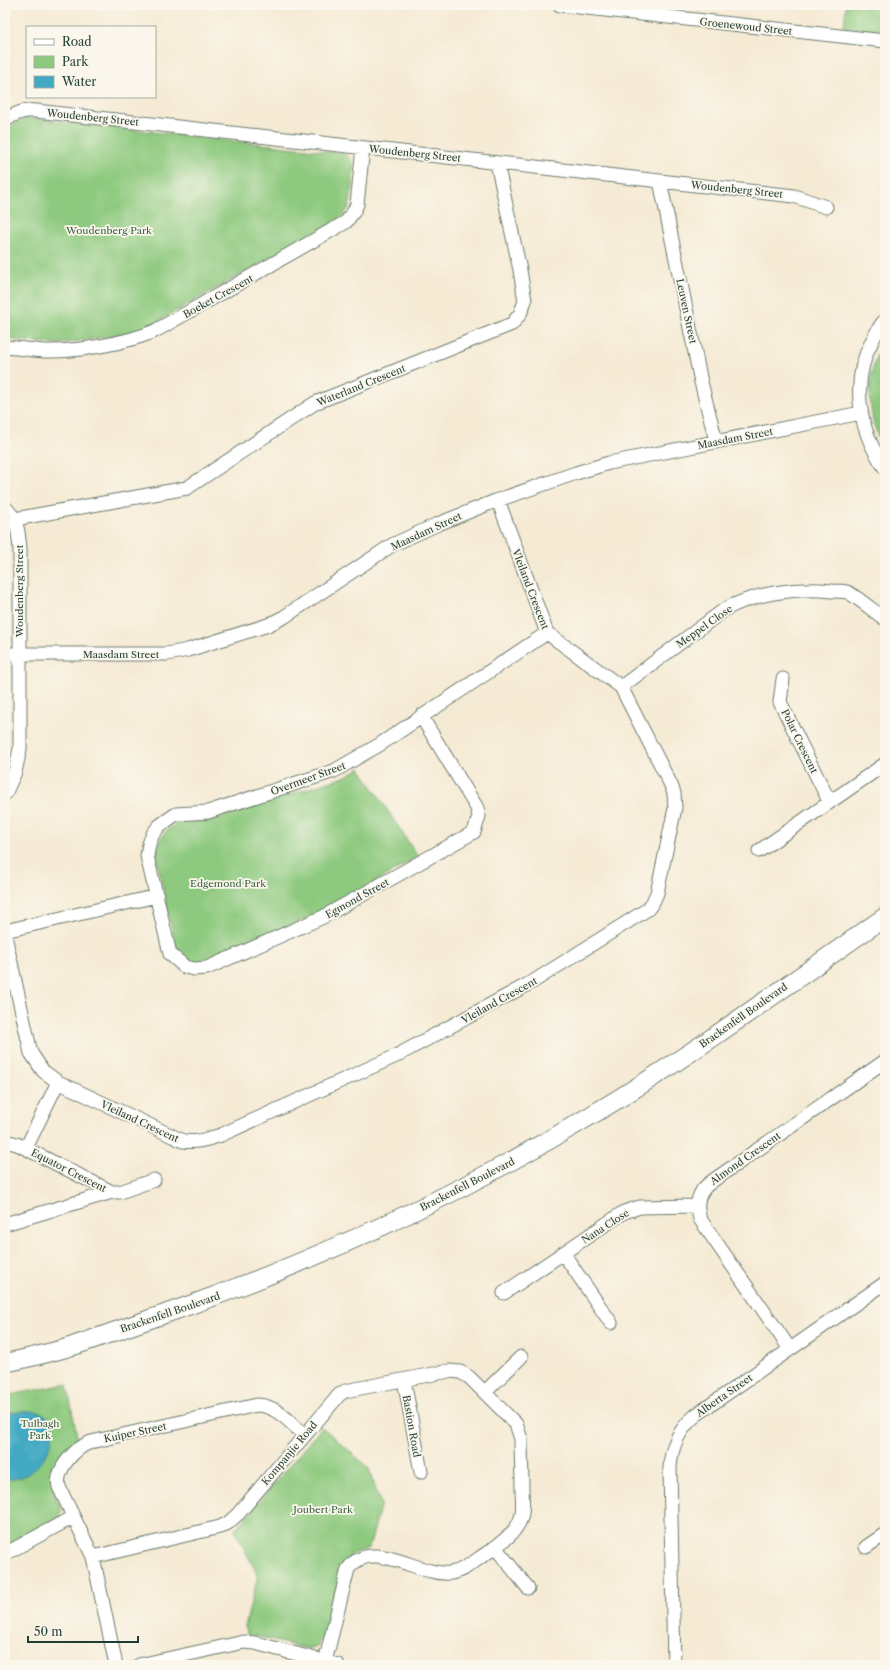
<svg xmlns="http://www.w3.org/2000/svg" width="890" height="1670" viewBox="0 0 890 1670" font-family="'Libre Caslon Text',serif">
	<rect width="100%" height="100%" fill="#fbf7ec"/>
	<filter id="ink" filterUnits="userSpaceOnUse"><feTurbulence type="fractalNoise" baseFrequency=".025" numOctaves="2"/><feDisplacementMap in="SourceGraphic" scale="8" xChannelSelector="R" yChannelSelector="G"/><feConvolveMatrix kernelMatrix="1 2 1 2 8 2 1 2 1" color-interpolation-filters="sRGB"/></filter>
	<filter id="wash" filterUnits="userSpaceOnUse"><feTurbulence type="fractalNoise" baseFrequency=".012" numOctaves="4" result="noise"/><feDisplacementMap in="SourceGraphic" scale="16" xChannelSelector="R" yChannelSelector="G"/><feGaussianBlur stdDeviation="0.9" result="paint"/><feColorMatrix in="noise" values="0 0 0 0 0 0 0 0 0 0 0 0 0 0 0 0 0 1.4 0 .05"/><feComposite in="paint" operator="in"/></filter>
	<g filter="url(#wash)">
		<rect width="100%" height="100%" fill="#f5ead4"/>
		<!-- green -->
		<path fill="#8dc97e" stroke="#568359" d="M846,5H885V32L844,27Z
			M26,118L342,153C347,155 351,158 353,164C355,172 352,201 348,209C345,214 340,219 334,222L146,328L132,333L58,344L5,339V136C9,126 16,121 26,118Z
			M885,338V451C865,416 865,372 885,338Z
			M360,768L418,857L334,906L208,963C193,964 186,961 176,949L156,857L159,841L166,831L177,823L209,821L344,777Z
			M67,1384L78,1441L66,1454L53,1488L55,1495L61,1507V1514L56,1519L5,1546V1396Z
			M322,1427L368,1467L381,1504L369,1548L353,1554L343,1564L323,1637L317,1646L308,1649L246,1634L245,1626L258,1576L234,1529L244,1520Z"/>
		<!-- water -->
		<path fill="#43a9c3" stroke="#31737c" d="M32,1411C78,1415 38,1489 5,1478V1413Z"/>
	</g>
	<g filter="url(#ink)">
		<g fill="none" stroke-linecap="round" stroke-linejoin="round">
			<!-- street casing -->
			<g stroke="#6a7a6c" stroke-width="15">
				<path id="street" d="M560,5L885,41
					M5,121C14,113 24,110 36,111L794,196L826,207
					M660,181L701,382L716,441
					M885,320C879,326 876,334 872,341C850,383 859,431 885,468
					M5,347C18,348 32,350 45,351C76,352 127,343 155,331L346,222L354,211L357,204L363,148
					M5,507L15,519L18,532L20,548V749L15,772L5,794
					M15,519L187,488L315,403L512,324L520,314L525,301L520,270L497,163
					M5,654H167L188,650L268,625L284,617L392,545L438,524L498,500L576,473L609,463L861,413
					M783,679L780,702L829,801
					M621,687L724,610C755,593 796,587 832,591C837,591 843,591 847,592C855,595 877,614 885,619
					M421,716L477,808L479,816L474,832L323,917L207,968L194,969L185,967L170,954L147,856L149,844L153,834L159,826L176,814L208,812L334,771L379,745L547,633
					M759,851L885,764
					M5,931L157,896
					M5,936L31,1053L43,1071L58,1082L183,1141C197,1143 208,1139 221,1135L396,1056L534,981L648,909L653,902L657,893L675,808L674,793L671,785L621,687L547,633L498,500
					M5,1141L17,1144L112,1192
					M26,1148L58,1082
					M5,1224L112,1192H120L154,1180
					M563,1253L611,1323
					M504,1293L624,1212L640,1207L697,1206
					M790,1349L700,1219C695,1204 698,1191 711,1182L885,1061
					M404,1380L421,1472
					M485,1392L521,1357
					M495,1547L528,1588
					M866,1547L885,1534
					M5,1554L73,1517
					M93,1557L220,1527L228,1523L238,1514L334,1401L339,1395L345,1391L449,1371L460,1372L469,1377L516,1424L521,1439C521,1455 522,1471 522,1488C522,1498 524,1508 521,1518C516,1533 502,1542 490,1551C478,1558 465,1571 451,1573C419,1577 372,1536 348,1569L325,1662
					M116,1665L93,1557L59,1487C55,1469 75,1448 91,1442L257,1405C276,1405 291,1423 304,1435
					M139,1665L244,1642L255,1643L338,1665
					M674,1665L670,1468C671,1446 679,1429 696,1415L885,1283"/>
			</g>
			<!-- secondary casing -->
			<g stroke="#6a7a6c" stroke-width="20">
				<path id="secondary" d="M5,1363C28,1358 50,1353 73,1346C103,1336 132,1325 162,1315C315,1262 462,1194 600,1110C698,1051 791,982 885,917"/>
			</g>
			<!-- street -->
			<use href="#street" stroke="#fff" stroke-width="13"/>
			<!-- secondary -->
			<use href="#secondary" stroke="#fff" stroke-width="18"/>
		</g>
	</g>
	<g text-anchor="middle" stroke-width="3.5" stroke-linejoin="round" paint-order="stroke">
		<!-- street labels -->
		<g font-size="10" fill="#1f3d34" stroke="#fbf7ec">
			<text transform="translate(746 26) rotate(6)" y="4">Groenewoud Street</text>
			<text transform="translate(93 117) rotate(6)" y="4">Woudenberg Street</text>
			<text transform="translate(415 153) rotate(6)" y="4">Woudenberg Street</text>
			<text transform="translate(737 189) rotate(6)" y="4">Woudenberg Street</text>
			<text transform="translate(218 296) rotate(-29)" y="4">Boeket Crescent</text>
			<text transform="translate(687 311) rotate(78)" y="4">Leuven Street</text>
			<text transform="translate(361 385) rotate(-22)" y="4">Waterland Crescent</text>
			<text transform="translate(735 438) rotate(-11)" y="4">Maasdam Street</text>
			<text transform="translate(426 531) rotate(-25)" y="4">Maasdam Street</text>
			<text transform="translate(531 589) rotate(69)" y="4">Vleiland Crescent</text>
			<text transform="translate(19 591) rotate(-90)" y="4">Woudenberg Street</text>
			<text transform="translate(704 626) rotate(-35)" y="4">Meppel Close</text>
			<text x="121" y="658">Maasdam Street</text>
			<text transform="translate(800 741) rotate(64)" y="4">Polar Crescent</text>
			<text transform="translate(308 778) rotate(-20)" y="4">Overmeer Street</text>
			<text transform="translate(357 898) rotate(-29)" y="4">Egmond Street</text>
			<text transform="translate(499 1000) rotate(-29)" y="4">Vleiland Crescent</text>
			<text transform="translate(743 1015) rotate(-35)" y="4">Brackenfell Boulevard</text>
			<text transform="translate(140 1121) rotate(25)" y="4">Vleiland Crescent</text>
			<text transform="translate(745 1158) rotate(-35)" y="4">Almond Crescent</text>
			<text transform="translate(69 1170) rotate(27)" y="4">Equator Crescent</text>
			<text transform="translate(467 1184) rotate(-27)" y="4">Brackenfell Boulevard</text>
			<text transform="translate(605 1226) rotate(-33)" y="4">Nana Close</text>
			<text transform="translate(170 1312) rotate(-19)" y="4">Brackenfell Boulevard</text>
			<text transform="translate(724 1395) rotate(-35)" y="4">Alberta Street</text>
			<text transform="translate(412 1426) rotate(80)" y="4">Bastion Road</text>
			<text transform="translate(135 1432) rotate(-12)" y="4">Kuiper Street</text>
			<text transform="translate(289 1453) rotate(-50)" y="4">Kompanjie Road</text>
		</g>
		<!-- park labels -->
		<g font-size="10" fill="#3a6046" stroke="#fbf7ec">
			<text x="109" y="234">Woudenberg Park</text>
			<text x="228" y="887">Edgemond Park</text>
			<text x="40" y="1427">Tulbagh<tspan x="40" dy="12">Park</tspan></text>
			<text x="323" y="1513">Joubert Park</text>
		</g>
	</g>
	<!-- margin -->
	<rect width="890" height="1670" fill="none" stroke="#fbf7ec" stroke-width="20"/>
	<!-- legend -->
	<rect x="26" y="26" width="130" height="72" fill="#fbf7ec" stroke="#a3ada2"/>
	<rect x="34" y="39" width="20" height="6" fill="#ffffff" stroke="#a3ada2"/>
	<text x="62" y="46" font-size="12" fill="#1f3d34">Road</text>
	<rect x="34" y="56" width="20" height="12" fill="#8dc97e" stroke="#a3ada2"/>
	<text x="62" y="66" font-size="12" fill="#1f3d34">Park</text>
	<rect x="34" y="76" width="20" height="12" fill="#43a9c3" stroke="#a3ada2"/>
	<text x="62" y="86" font-size="12" fill="#1f3d34">Water</text>
	<!-- scale -->
	<path d="M28 1636v6h110v-6" fill="none" stroke="#1f3d34" stroke-width="2"/>
	<text x="34" y="1636" font-size="12" fill="#1f3d34" stroke="#fbf7ec" stroke-width="3" paint-order="stroke">50 m</text>
</svg>
